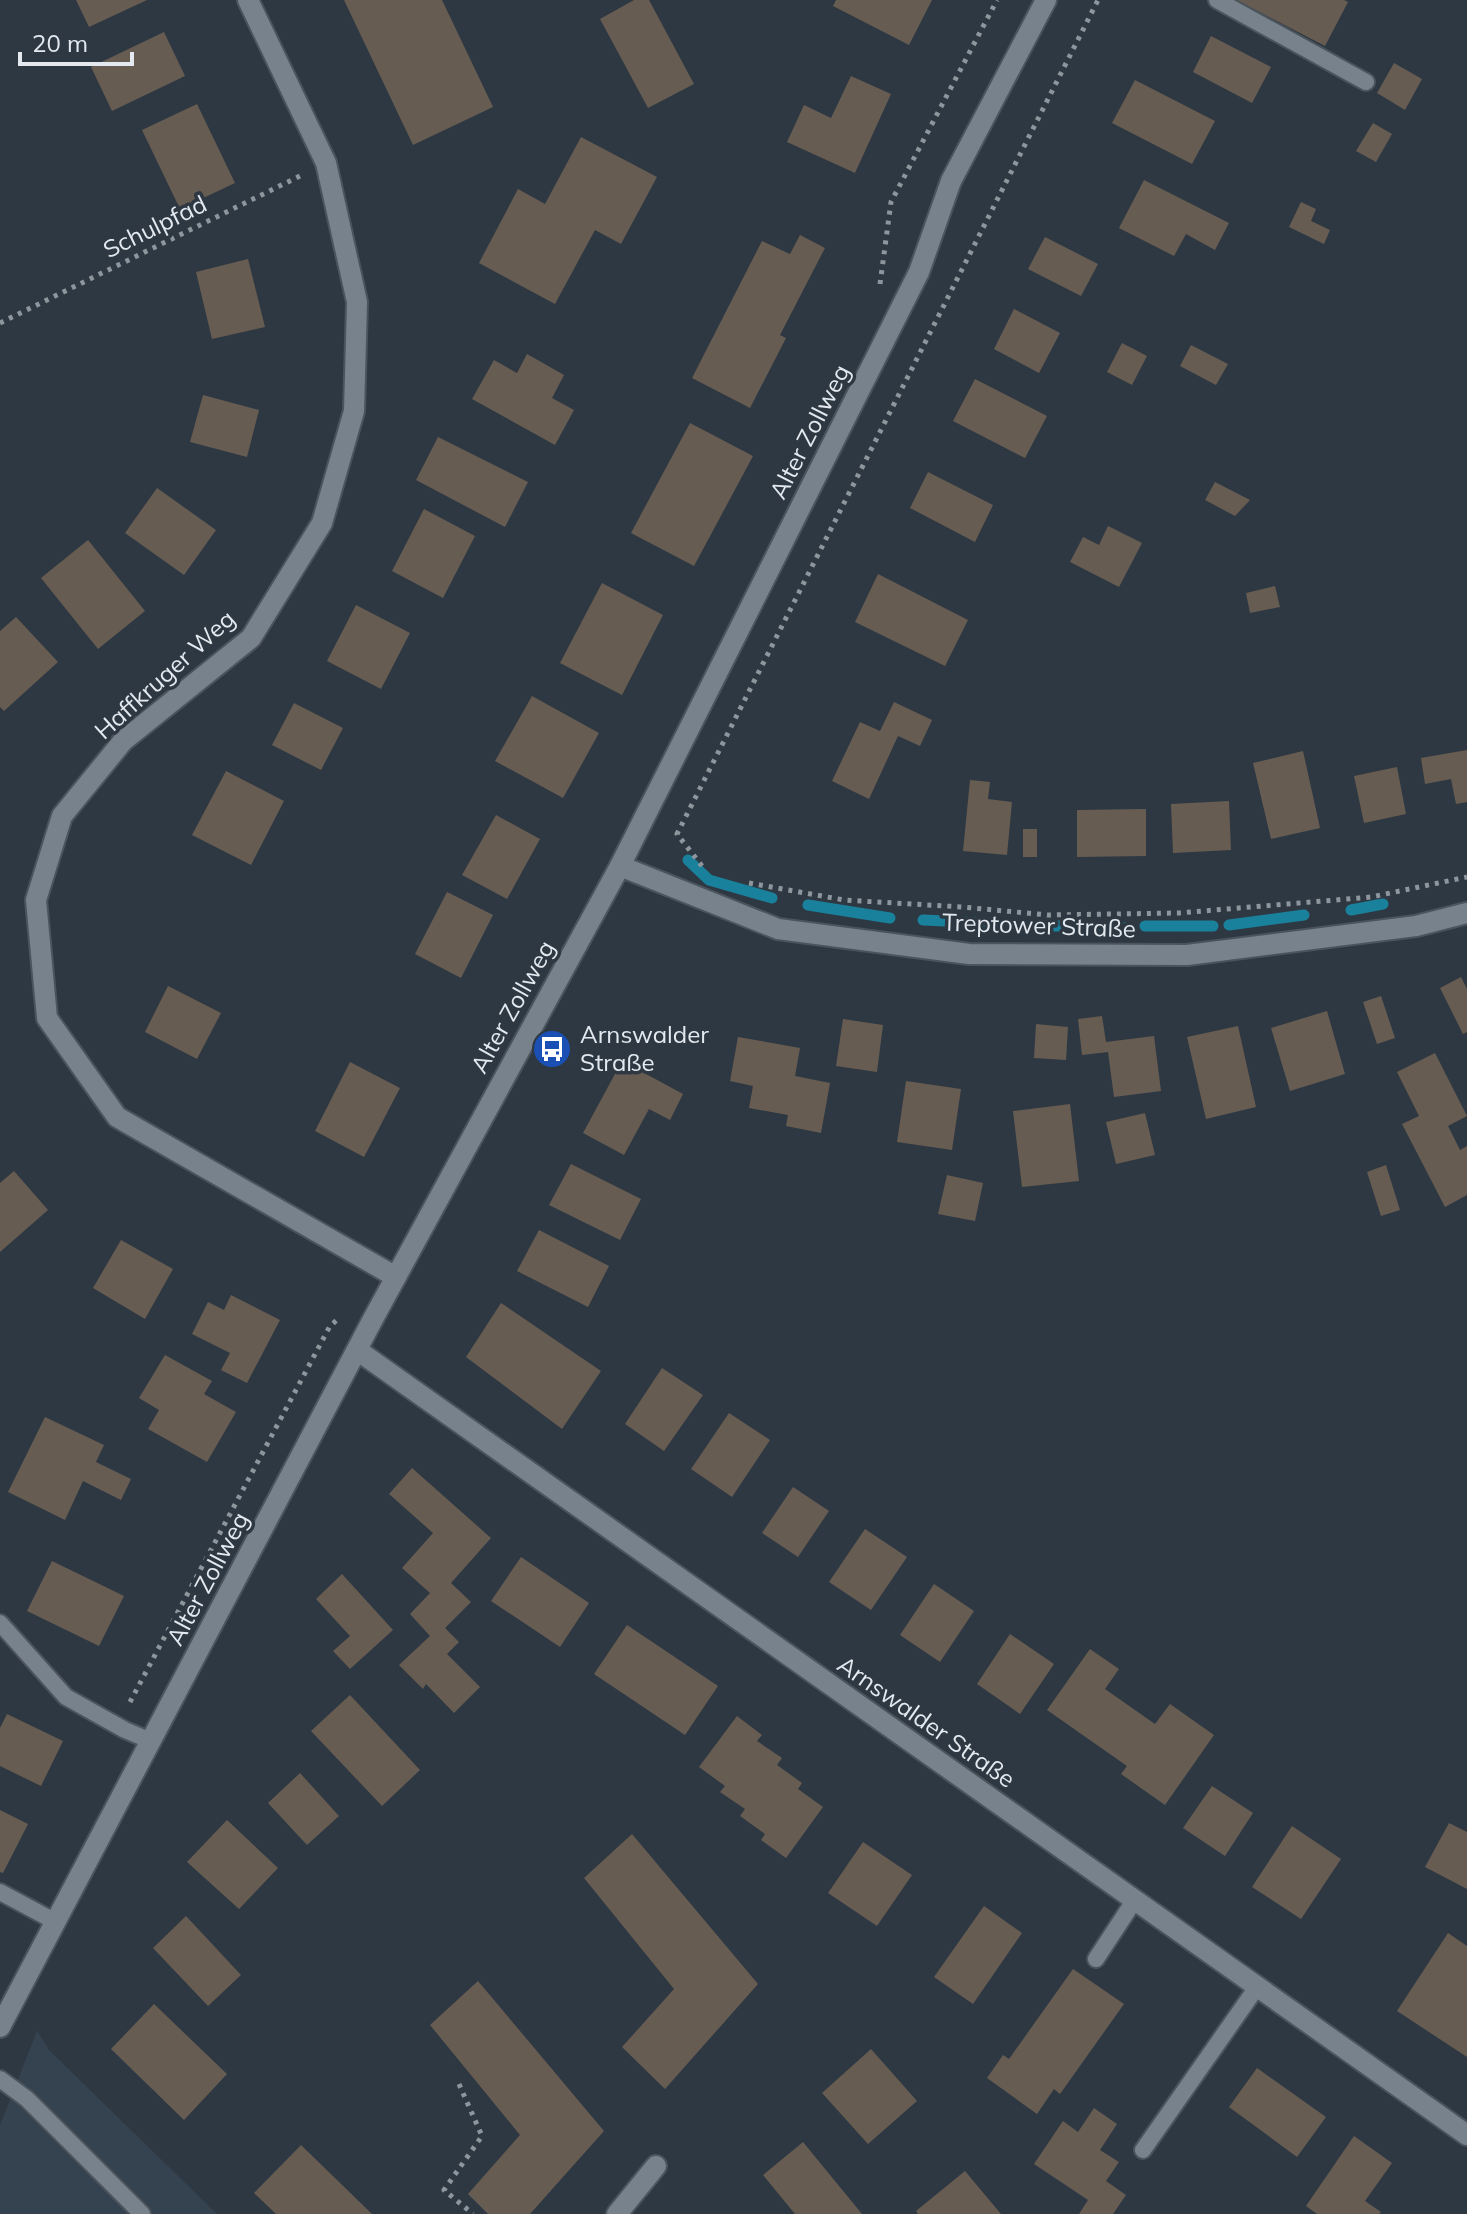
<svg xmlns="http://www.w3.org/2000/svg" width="1467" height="2214" viewBox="0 0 1467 2214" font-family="Mulish,sans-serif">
	<rect width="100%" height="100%" fill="#2e3842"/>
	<!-- built -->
	<path fill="#354351" d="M37,2031L49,2050L217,2214H0V2125Z"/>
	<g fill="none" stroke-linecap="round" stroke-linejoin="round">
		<!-- stream -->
		<path stroke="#19819c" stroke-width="11" d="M688,860L709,880L772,898
			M808,905L890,918
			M1351,910L1383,904
			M923,920L990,923
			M1229,925L1304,915
			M1017,926H1068
			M1145,926H1213
			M1095,927L1129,928"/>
	</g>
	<!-- building -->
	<path fill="#675c52" d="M76,0H147L89,27Z
		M344,0H442L493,107L413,145Z
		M634,0H649L694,84L648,108L600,19Z
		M836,0H932L909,45L833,6Z
		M1236,0H1344L1348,2L1325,46Z
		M164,32L185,76L112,111L91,67Z
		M1211,36L1271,67L1252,103L1193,72Z
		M1394,63L1422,79L1405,110L1377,93Z
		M851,76L891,94L855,173L787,142L804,105L831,118Z
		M1135,80L1215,121L1192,164L1112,123Z
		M197,104L235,183L180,209L142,130Z
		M1373,123L1392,134L1376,162L1356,151Z
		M581,137L657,177L621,244L595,230L555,304L479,263L518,189L545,204Z
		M1144,180L1229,223L1215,250L1186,234L1174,256L1119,228Z
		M1301,202L1316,209L1311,221L1330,230L1324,244L1289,227Z
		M800,235L825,248L780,335L786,338L750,408L692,378L762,241L790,254Z
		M1045,237L1098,264L1081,296L1028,269Z
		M248,259L265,327L212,339L196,272Z
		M1014,309L1060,333L1039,373L994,349Z
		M1122,343L1147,356L1132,385L1107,372Z
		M1191,345L1228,364L1216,385L1180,366Z
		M527,354L564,375L552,398L574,410L555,445L472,399L494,360L517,373Z
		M975,379L1047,416L1025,458L953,421Z
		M203,395L259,410L247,457L190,442Z
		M690,423L753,456L694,566L631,533Z
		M438,437L528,482L505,527L416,480Z
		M928,472L993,505L975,542L910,508Z
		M1215,482L1250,500L1235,516L1205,500Z
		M157,488L216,530L184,575L125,533Z
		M424,509L475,536L443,598L392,571Z
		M1108,526L1142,543L1119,587L1070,562L1083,537L1099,545Z
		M88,540L145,611L98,649L41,578Z
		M878,574L968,620L945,666L855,622Z
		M602,583L663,615L622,695L560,663Z
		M1275,586L1280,607L1250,613L1246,593Z
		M356,605L410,633L381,689L327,661Z
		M16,617L58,662L4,711L0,707V631Z
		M532,696L599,733L563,798L495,761Z
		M894,702L932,720L920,746L898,736L869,799L832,781L860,722L880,731Z
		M294,703L343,728L321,770L272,745Z
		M1467,750V802L1456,804L1451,779L1425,784L1421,758Z
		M1303,751L1320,828L1271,839L1253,763Z
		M1397,767L1406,814L1364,823L1354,776Z
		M226,771L284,801L251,865L192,835Z
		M970,780L990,782L988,799L1012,802L1007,855L963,851Z
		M1229,801L1231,850L1173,853L1171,804Z
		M1146,809V856L1077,857V810Z
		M496,815L540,839L507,899L462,875Z
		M1023,829H1037V857H1023Z
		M447,892L493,915L461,978L415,954Z
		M1461,977L1467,989V1032L1463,1034L1440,988Z
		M168,986L221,1013L197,1059L145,1032Z
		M1381,996L1395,1038L1377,1044L1363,1002Z
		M1327,1011L1345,1074L1290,1091L1271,1028Z
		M1102,1016L1106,1042L1154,1036L1161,1091L1114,1097L1108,1052L1082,1055L1078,1019Z
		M843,1019L883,1025L877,1072L836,1066Z
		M1036,1024L1068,1027L1066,1060L1034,1058Z
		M1238,1026L1256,1107L1206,1119L1187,1037Z
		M738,1037L800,1048L795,1076L830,1083L821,1133L786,1126L788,1115L749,1108L753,1086L730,1081Z
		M1435,1053L1467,1116L1448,1126L1460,1150L1467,1146V1195L1445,1207L1402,1124L1419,1116L1397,1072Z
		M622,1061L683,1094L670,1120L649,1109L624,1155L583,1133Z
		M350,1062L400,1088L364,1157L315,1131Z
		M906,1081L961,1089L952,1150L897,1142Z
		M1070,1104L1079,1181L1022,1187L1013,1111Z
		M1145,1113L1155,1155L1116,1164L1106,1122Z
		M571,1164L641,1199L620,1240L549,1205Z
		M1386,1165L1400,1210L1381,1216L1367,1172Z
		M14,1171L48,1210L0,1252V1183Z
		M947,1175L983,1183L975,1221L938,1214Z
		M539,1230L609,1266L588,1307L517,1271Z
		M121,1240L173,1269L145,1319L93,1288Z
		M231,1295L280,1320L247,1383L221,1370L230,1353L192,1334L208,1302L224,1310Z
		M501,1303L601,1371L562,1429L466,1357Z
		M165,1355L212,1381L204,1394L236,1412L207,1462L148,1429L159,1410L139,1398Z
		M662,1368L703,1395L664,1451L625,1424Z
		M729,1413L770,1440L732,1497L691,1469Z
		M45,1417L104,1445L96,1462L131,1479L121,1500L83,1481L65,1520L8,1492Z
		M412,1468L491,1538L451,1583L471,1602L445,1628L459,1642L447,1654L480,1687L454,1713L426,1684L423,1689L399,1665L430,1636L410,1614L430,1593L402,1568L433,1533L389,1494Z
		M793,1487L829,1511L798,1557L762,1533Z
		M865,1529L907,1557L871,1610L829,1582Z
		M521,1557L589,1603L560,1647L491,1601Z
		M52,1561L124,1596L99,1646L27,1611Z
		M342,1574L393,1630L350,1669L333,1651L350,1636L316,1599Z
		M934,1584L974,1611L940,1662L900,1635Z
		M627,1625L718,1686L685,1735L594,1674Z
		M1010,1634L1054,1664L1020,1714L977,1684Z
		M1090,1649L1119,1669L1105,1689L1155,1724L1170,1704L1214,1735L1165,1805L1121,1774L1127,1766L1047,1710Z
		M350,1695L420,1770L382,1806L311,1731Z
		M7,1714L63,1741L41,1786L0,1766V1728Z
		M737,1716L762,1735L757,1741L782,1758L777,1765L802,1783L798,1789L823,1807L786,1858L761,1840L765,1834L740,1816L745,1809L720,1792L725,1786L699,1767Z
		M300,1773L339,1816L307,1845L268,1803Z
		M1212,1786L1253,1813L1225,1856L1183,1828Z
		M0,1810L28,1824L3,1873L0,1872Z
		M227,1820L278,1868L239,1909L187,1862Z
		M1449,1823L1467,1832V1889L1425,1867Z
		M1292,1826L1341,1859L1301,1919L1252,1887Z
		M632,1834L758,1984L665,2089L622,2047L674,1989L584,1878Z
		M863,1842L912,1875L877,1926L828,1893Z
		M984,1906L1022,1933L973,2004L934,1977Z
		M186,1916L241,1975L208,2006L153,1948Z
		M1448,1933L1467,1946V2057L1397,2011Z
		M1073,1969L1124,2004L1060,2094L1054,2089L1037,2114L987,2078L1003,2055L1009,2059Z
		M478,1981L604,2131L530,2214H488L468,2194L520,2135L430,2025Z
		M154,2004L227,2074L184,2120L111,2049Z
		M871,2049L917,2101L868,2144L822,2093Z
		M1257,2068L1326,2117L1297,2157L1229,2107Z
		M1094,2108L1117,2124L1100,2150L1119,2162L1106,2181L1126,2195L1113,2214H1079L1088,2200L1034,2164L1063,2121L1078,2132Z
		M1354,2136L1392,2163L1365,2201L1381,2212L1379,2214H1317L1306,2206Z
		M803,2142L862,2214H795L763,2175Z
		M301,2145L372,2214H276L254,2193Z
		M965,2171L1001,2214H918L916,2211Z"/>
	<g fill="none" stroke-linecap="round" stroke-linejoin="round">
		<!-- service casing -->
		<g stroke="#4b545c" stroke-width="20">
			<path id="service" d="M1217,0L1366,82
				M0,1623L66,1697L125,1730L151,1741
				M0,1892L56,1922
				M1096,1959L1134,1901
				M0,2079L27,2099L142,2214
				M1143,2150L1257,1987"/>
		</g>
		<!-- minor casing -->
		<g stroke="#4b545c" stroke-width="24">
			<path id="minor" d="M248,0L326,163L357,302L354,411L322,523L251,638L123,741L62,816L36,900L47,1018L117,1117L396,1277
				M620,866L778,929L969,954L1187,955L1416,926L1467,913
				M357,1350L1467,2135
				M617,2214L656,2166"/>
		</g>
		<!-- tertiary casing -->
		<g stroke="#4b545c" stroke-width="24">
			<path id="tertiary" d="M0,2027L373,1319L620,866L919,272L951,181L1046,0"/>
		</g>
		<!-- path -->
		<path stroke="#8e969d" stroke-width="5" stroke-dasharray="4 6" stroke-linecap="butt" d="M880,284L891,202L997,0
			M0,323L300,176
			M702,866L677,834L1098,0
			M749,883L844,900L962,907L1048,915L1179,913L1371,897L1467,877
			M130,1702L330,1326L339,1318
			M459,2084L482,2136L444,2190L473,2214"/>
		<!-- service -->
		<use href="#service" stroke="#77828d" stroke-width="16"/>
		<!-- minor -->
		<use href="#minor" stroke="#77828d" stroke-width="20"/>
		<!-- tertiary -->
		<use href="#tertiary" stroke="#77828d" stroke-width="20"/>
	</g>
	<!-- icons -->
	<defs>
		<g id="bus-disc" transform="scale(2)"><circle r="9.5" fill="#1a4fb4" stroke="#2e3842"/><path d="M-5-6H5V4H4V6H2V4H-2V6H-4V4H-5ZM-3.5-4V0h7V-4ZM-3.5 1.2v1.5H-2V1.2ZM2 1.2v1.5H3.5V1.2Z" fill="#fff"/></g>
	</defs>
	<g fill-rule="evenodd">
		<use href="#bus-disc" x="552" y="1049"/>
	</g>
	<g text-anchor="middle" stroke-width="7" stroke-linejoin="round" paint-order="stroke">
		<!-- street labels -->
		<g font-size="24" fill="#e3e9ef" stroke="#2e3842">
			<text transform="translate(155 227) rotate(-26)" y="8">Schulpfad</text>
			<text transform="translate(810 432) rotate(-63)" y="8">Alter Zollweg</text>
			<text transform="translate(165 675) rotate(-42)" y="8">Haffkruger Weg</text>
			<text transform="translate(1039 926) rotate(2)" y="8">Treptower Straße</text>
			<text transform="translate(513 1007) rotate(-61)" y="8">Alter Zollweg</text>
			<text transform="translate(208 1579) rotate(-62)" y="8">Alter Zollweg</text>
			<text transform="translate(926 1722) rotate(35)" y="8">Arnswalder Straße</text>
		</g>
		<!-- poi labels -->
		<g font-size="24" fill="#e3e9ef" stroke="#2e3842" text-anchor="start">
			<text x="580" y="1043">Arnswalder<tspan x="580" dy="28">Straße</tspan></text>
		</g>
	</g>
	<!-- scale -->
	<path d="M20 52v12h112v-12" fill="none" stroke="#e3e9ef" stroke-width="4"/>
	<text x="32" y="52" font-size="24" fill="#e3e9ef" stroke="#2e3842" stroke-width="6" paint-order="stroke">20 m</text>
</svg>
